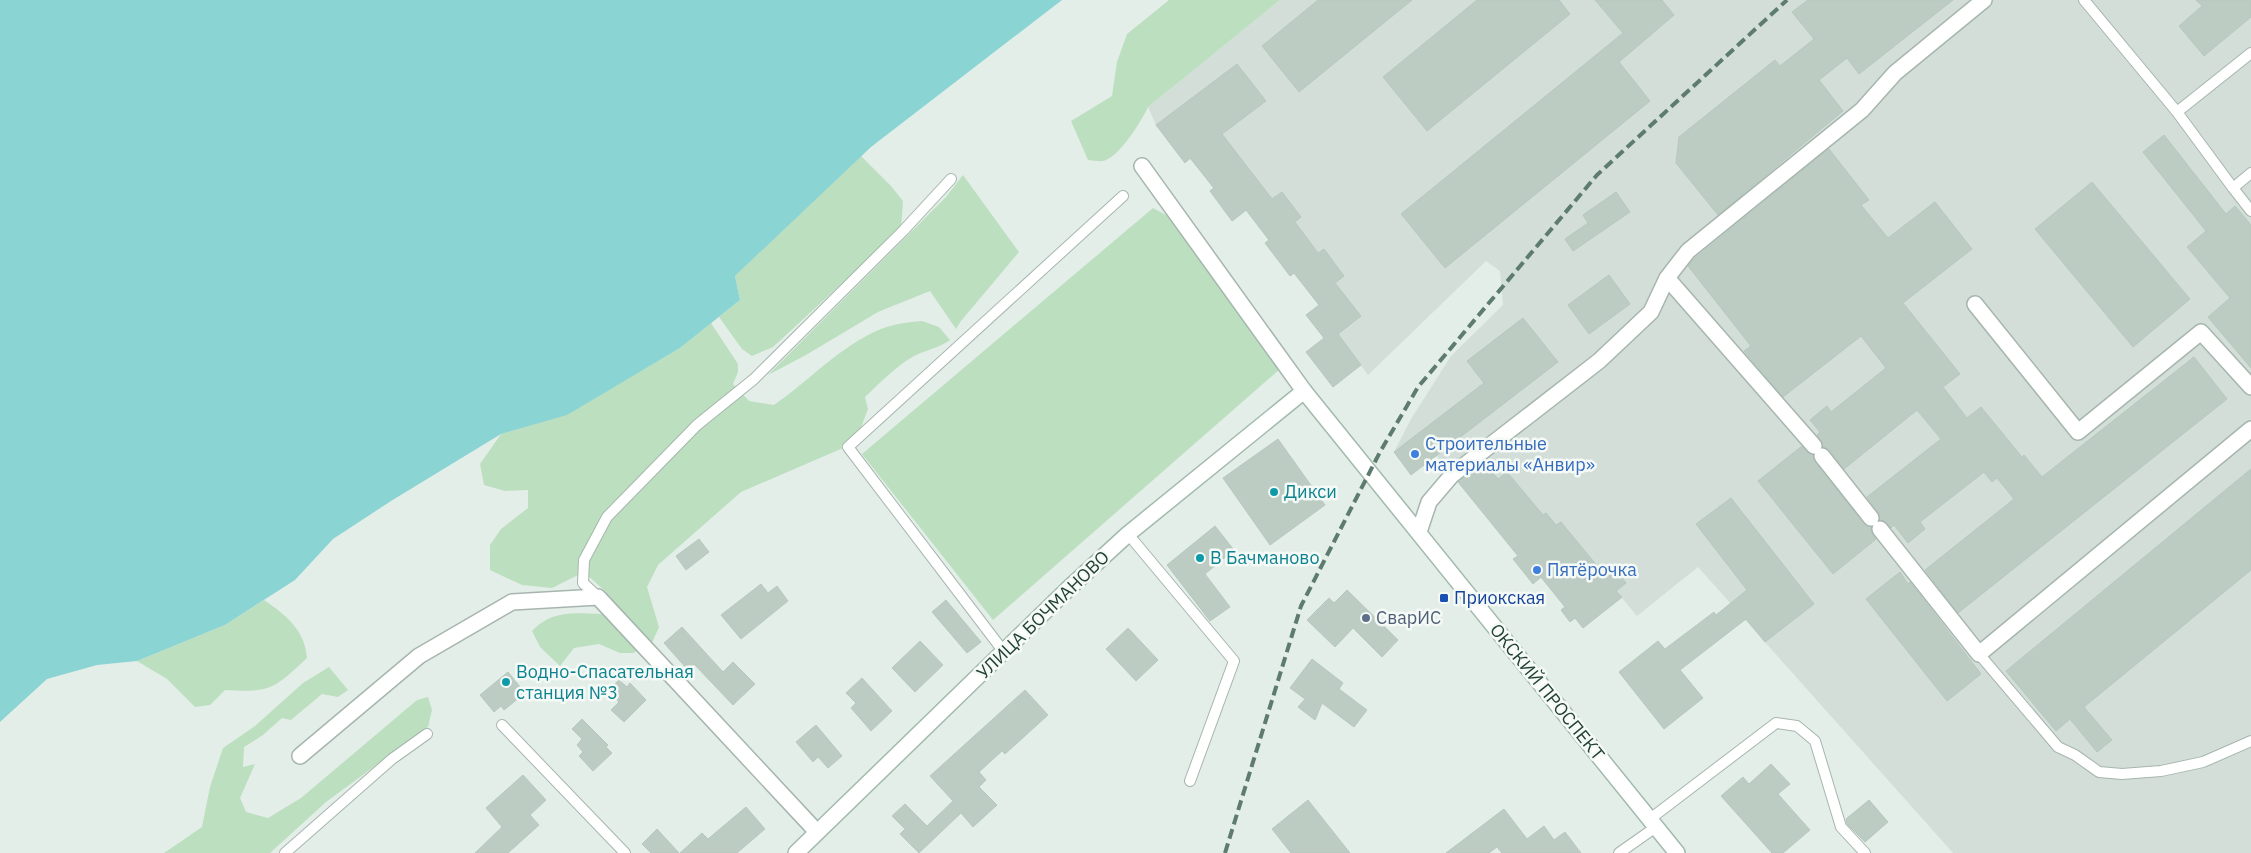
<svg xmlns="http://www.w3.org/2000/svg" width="2251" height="853" viewBox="0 0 2251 853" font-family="'IBM Plex Sans',sans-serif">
	<rect width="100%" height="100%" fill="#e4eee8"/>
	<!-- built -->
	<path fill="#d2ded7" d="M1280,0H2251V853H1953L1698,567L1637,616L1622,598L1583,628L1575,618L1570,622L1561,610L1565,607L1541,578L1533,584L1513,559L1522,552L1508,543L1437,456L1411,475L1394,452L1411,419L1451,356L1503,305L1500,271L1486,261L1368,375L1335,330L1324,338L1306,315L1319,305L1294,273L1290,276L1265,243L1269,240L1247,210L1233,221L1210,191L1213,188L1191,159L1185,163L1156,125L1148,107Z"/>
	<!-- green -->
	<path fill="#bcdfc0" d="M1169,0H1280L1148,107C1142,120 1119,158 1103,161C1099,162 1092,160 1088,160L1071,121L1112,96L1117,62L1127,34Z
		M861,156L891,186L903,201L901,229L773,347L752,356L742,349L719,317L740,300L735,276Z
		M963,175L1019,252L961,321L956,329L930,291L878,312L806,355L768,375L946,197Z
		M1153,208L1170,217L1279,370L993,620L862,454Z
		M922,321L939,327L950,340C939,348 926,350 914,356C896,366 880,383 865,397L868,409L860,430L843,448L741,492L658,565L647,587L659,627L651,645L633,653H620L599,644L574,648L560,666L540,647L532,631C552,610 574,613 601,614L606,592L584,572L552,588L522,585L490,570V545L501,529L528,508V490L505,491L484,485L480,464L501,434L567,414L680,348L711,323L738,364V372L733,384L749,401L774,405C809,381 841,345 881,329C894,324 908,322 922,321Z
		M264,600C286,615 305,630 307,658C274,689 270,693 225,690L210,705L195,707L167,679L137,661L225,625Z
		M329,667L348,690L338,697L322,694L291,720L282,718L263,735L244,747L243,767L255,764L240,798L246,812L268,818L301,798L417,700L428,697L432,710L428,727L326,802L270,853H164L202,827L210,787L223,748L255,726L303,683Z"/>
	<!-- water -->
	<path fill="#8bd4d4" d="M0,0H1062L871,147L735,276L740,300L680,348L567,415L501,434L391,501L333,539L295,580L225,625L137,661L97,665L47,679L0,722Z"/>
	<!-- building -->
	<path fill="#bcccc3" stroke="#b6c8be" d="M1318,0H1412L1299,92L1262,46Z
		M1477,0H1559L1570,14L1427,131L1383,77Z
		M1595,0H1662L1674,15L1619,62L1650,101L1445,268L1401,214L1623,33Z
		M1808,0H1953L1859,74L1847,58L1819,80L1843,111L1718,215L1676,163L1679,137L1775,60L1780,66L1814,39L1792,12Z
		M2196,0H2251V17L2204,56L2179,26L2202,6Z
		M1237,64L1266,101L1222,134L1272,199L1282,192L1301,217L1295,222L1318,253L1324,249L1344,276L1335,283L1361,316L1338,334L1361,365L1333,387L1306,352L1324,338L1306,315L1319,305L1294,273L1290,276L1265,243L1269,240L1246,210L1232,221L1210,191L1214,188L1190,158L1185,163L1156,125Z
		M2164,135L2226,214L2235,206L2251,225V368L2208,317L2230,298L2187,247L2206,231L2143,152Z
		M1829,149L1869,200L1861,205L1888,238L1935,202L1972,249L1903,303L1960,374L1943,387L1967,418L1981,407L2022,457L2024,455L2042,477L2194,357L2227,399L1958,613L1925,570L2014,499L1997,478L1992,482L1984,472L1920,522L1925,529L1908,543L1894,525L1891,528L1884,521L1880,520L1878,512L1867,497L1941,439L1917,410L1844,469L1829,450L1823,447L1821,440L1817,435L1820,432L1810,420L1827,406L1831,412L1886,368L1861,336L1783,397L1744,351L1751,346L1688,266L1695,258Z
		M2092,182L2190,299L2133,347L2035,229Z
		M1616,192L1630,212L1573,251L1565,239L1588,223L1583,215Z
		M1609,275L1630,304L1589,334L1568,305Z
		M1523,318L1558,362L1411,475L1394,452L1484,383L1467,361Z
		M1278,439L1325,505L1270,545L1223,478Z
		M1802,446L1813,455L1815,462L1864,524L1871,527V531L1876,539L1833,574L1758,481Z
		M1484,462L1498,479L1507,472L1543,515L1546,513L1556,525L1561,522L1603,573L1612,566L1626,583L1616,591L1622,597L1583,628L1575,618L1570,622L1561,610L1565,607L1541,577L1533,584L1513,559L1518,556L1458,482Z
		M2251,469V570L2084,707L2112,740L2097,752L2070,719L2056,731L2006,671Z
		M1731,498L1814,604L1765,642L1746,619L1680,670L1703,698L1664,729L1619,672L1658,641L1665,649L1714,612L1716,615L1747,590L1696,524Z
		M1215,526L1234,550L1205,574L1230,607L1210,621L1167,565Z
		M699,539L709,552L686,570L676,556Z
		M1900,572L1908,584L1910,582L1981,674L1947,701L1866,599Z
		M761,584L768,593L777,586L788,601L741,639L721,615Z
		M1347,590L1398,640L1382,657L1353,628L1335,647L1307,620L1329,598L1334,603Z
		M946,600L981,642L967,653L932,612Z
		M682,627L723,672L733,662L755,684L733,705L694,664L688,670L664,643Z
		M1128,628L1158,660L1136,681L1106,649Z
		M920,641L943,665L915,692L892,668Z
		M1312,659L1343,683L1339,689L1367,710L1354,727L1322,703L1315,720L1298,707L1305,699L1290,688Z
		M508,672L525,693L504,710L501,706L494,712L480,695Z
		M862,678L892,711L871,731L851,708L856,703L846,693Z
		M619,680L627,687L630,683L646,700L624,722L611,710L619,702L608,691Z
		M1025,690L1048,715L1005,754L1002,751L979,772L986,780L979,787L997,805L973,827L961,813L919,853L900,834L905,829L892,816L905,804L927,826L953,801L930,776Z
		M582,719L608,745L606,747L612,753L593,771L579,756L583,752L577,745L582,739L572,729Z
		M816,725L842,756L828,768L818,757L813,762L796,742Z
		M1771,764L1790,784L1778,794L1810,830L1783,853H1772L1721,796L1743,777L1749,784Z
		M523,775L546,800L530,815L539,825L508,853H475L502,827L486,808Z
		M1308,800L1350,853H1291L1272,829Z
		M1869,800L1888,822L1865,842L1847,824L1846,819Z
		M746,807L765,829L737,853H680L702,833L708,839Z
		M1504,809L1527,839L1544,826L1554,840L1565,832L1581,853H1502L1497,847L1489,853H1446Z
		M657,829L679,853H651L642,844Z"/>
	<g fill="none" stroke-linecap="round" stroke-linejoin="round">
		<!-- service casing -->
		<g stroke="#a6b6ae" stroke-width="12">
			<path id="service" d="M2084,0L2177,112L2233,188
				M2177,112L2251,53
				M2251,173L2233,188L2251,211
				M1128,534L1234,661L1190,781
				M598,597L583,583L584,560L607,517L697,425L754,379L903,231L951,179
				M1004,652L848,447L1123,196
				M1979,654L2058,747L2075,755L2099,772L2122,774L2161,771L2203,762L2251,741
				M502,725L625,853
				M1650,819L1776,723L1797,726L1815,741L1841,827L1865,853
				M285,853L392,759L427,734
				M1619,853L1656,827"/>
		</g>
		<!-- minor casing -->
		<g stroke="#a6b6ae" stroke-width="18">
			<path id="minor" d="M1142,166L1304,391
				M1667,278L1814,446
				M1975,304L2078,432L2201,332L2251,387
				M1822,456L1871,518
				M1880,529L1979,654L2251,429
				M1419,532L1429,502L1452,475L1599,361L1651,312L1667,278L1688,251L1862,110L1895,73L1984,0
				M300,756L419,656L512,602L598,597L817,832"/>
		</g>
		<!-- secondary casing -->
		<g stroke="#a2baae" stroke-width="18">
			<path id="secondary" d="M796,853L1068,589L1128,534L1304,391L1677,853"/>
		</g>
		<!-- service -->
		<use href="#service" stroke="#fff" stroke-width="10"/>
		<!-- minor -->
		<use href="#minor" stroke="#fff" stroke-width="15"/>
		<!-- secondary -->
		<use href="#secondary" stroke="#fff" stroke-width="15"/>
		<!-- rail -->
		<path stroke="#5d7c6f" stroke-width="4" stroke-dasharray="10 5" stroke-linecap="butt" d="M1225,853L1301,606L1380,452L1418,387L1597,175L1787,0"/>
	</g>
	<!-- markers -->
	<g fill="#3f7fe0" stroke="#f5faf7" stroke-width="2">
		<circle cx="1415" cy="454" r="5"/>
		<circle cx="1537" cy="570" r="5"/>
	</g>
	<g fill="#0f9aa8" stroke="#f5faf7" stroke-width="2">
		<circle cx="1274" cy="492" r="5"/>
		<circle cx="1200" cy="558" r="5"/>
		<circle cx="506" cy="682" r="5"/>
	</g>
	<rect fill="#1a4fb4" stroke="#f5faf7" stroke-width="2" x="1439" y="593" width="10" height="10" rx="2.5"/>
	<circle fill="#5c6f8a" stroke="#f5faf7" stroke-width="2" cx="1366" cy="618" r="5"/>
	<g text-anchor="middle" stroke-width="5" stroke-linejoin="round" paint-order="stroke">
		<!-- shop labels -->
		<g font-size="18" fill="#366cbe" stroke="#f5faf7" text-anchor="start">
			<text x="1425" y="450">Строительные<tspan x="1425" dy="21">материалы «Анвир»</tspan></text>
			<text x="1547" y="576">Пятёрочка</text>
		</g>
		<!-- culture labels -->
		<g font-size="18" fill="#0d838f" stroke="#f5faf7" text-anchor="start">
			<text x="1284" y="498">Дикси</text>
			<text x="1210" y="564">В Бачманово</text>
			<text x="516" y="678">Водно-Спасательная<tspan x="516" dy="21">станция №3</tspan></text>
		</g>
		<!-- transit labels -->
		<g font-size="18" fill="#164399" stroke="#f5faf7" text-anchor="start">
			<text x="1454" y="604">Приокская</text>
		</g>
		<!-- street labels -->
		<g font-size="18" fill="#224034" stroke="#f5faf7">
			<text transform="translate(1043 615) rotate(-44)" y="6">УЛИЦА БОЧМАНОВО</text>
			<text transform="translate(1547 692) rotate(51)" y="6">ОКСКИЙ ПРОСПЕКТ</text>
		</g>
		<!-- service labels -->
		<g font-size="18" fill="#4e5e75" stroke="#f5faf7" text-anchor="start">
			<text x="1376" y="624">СварИС</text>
		</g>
	</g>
</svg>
